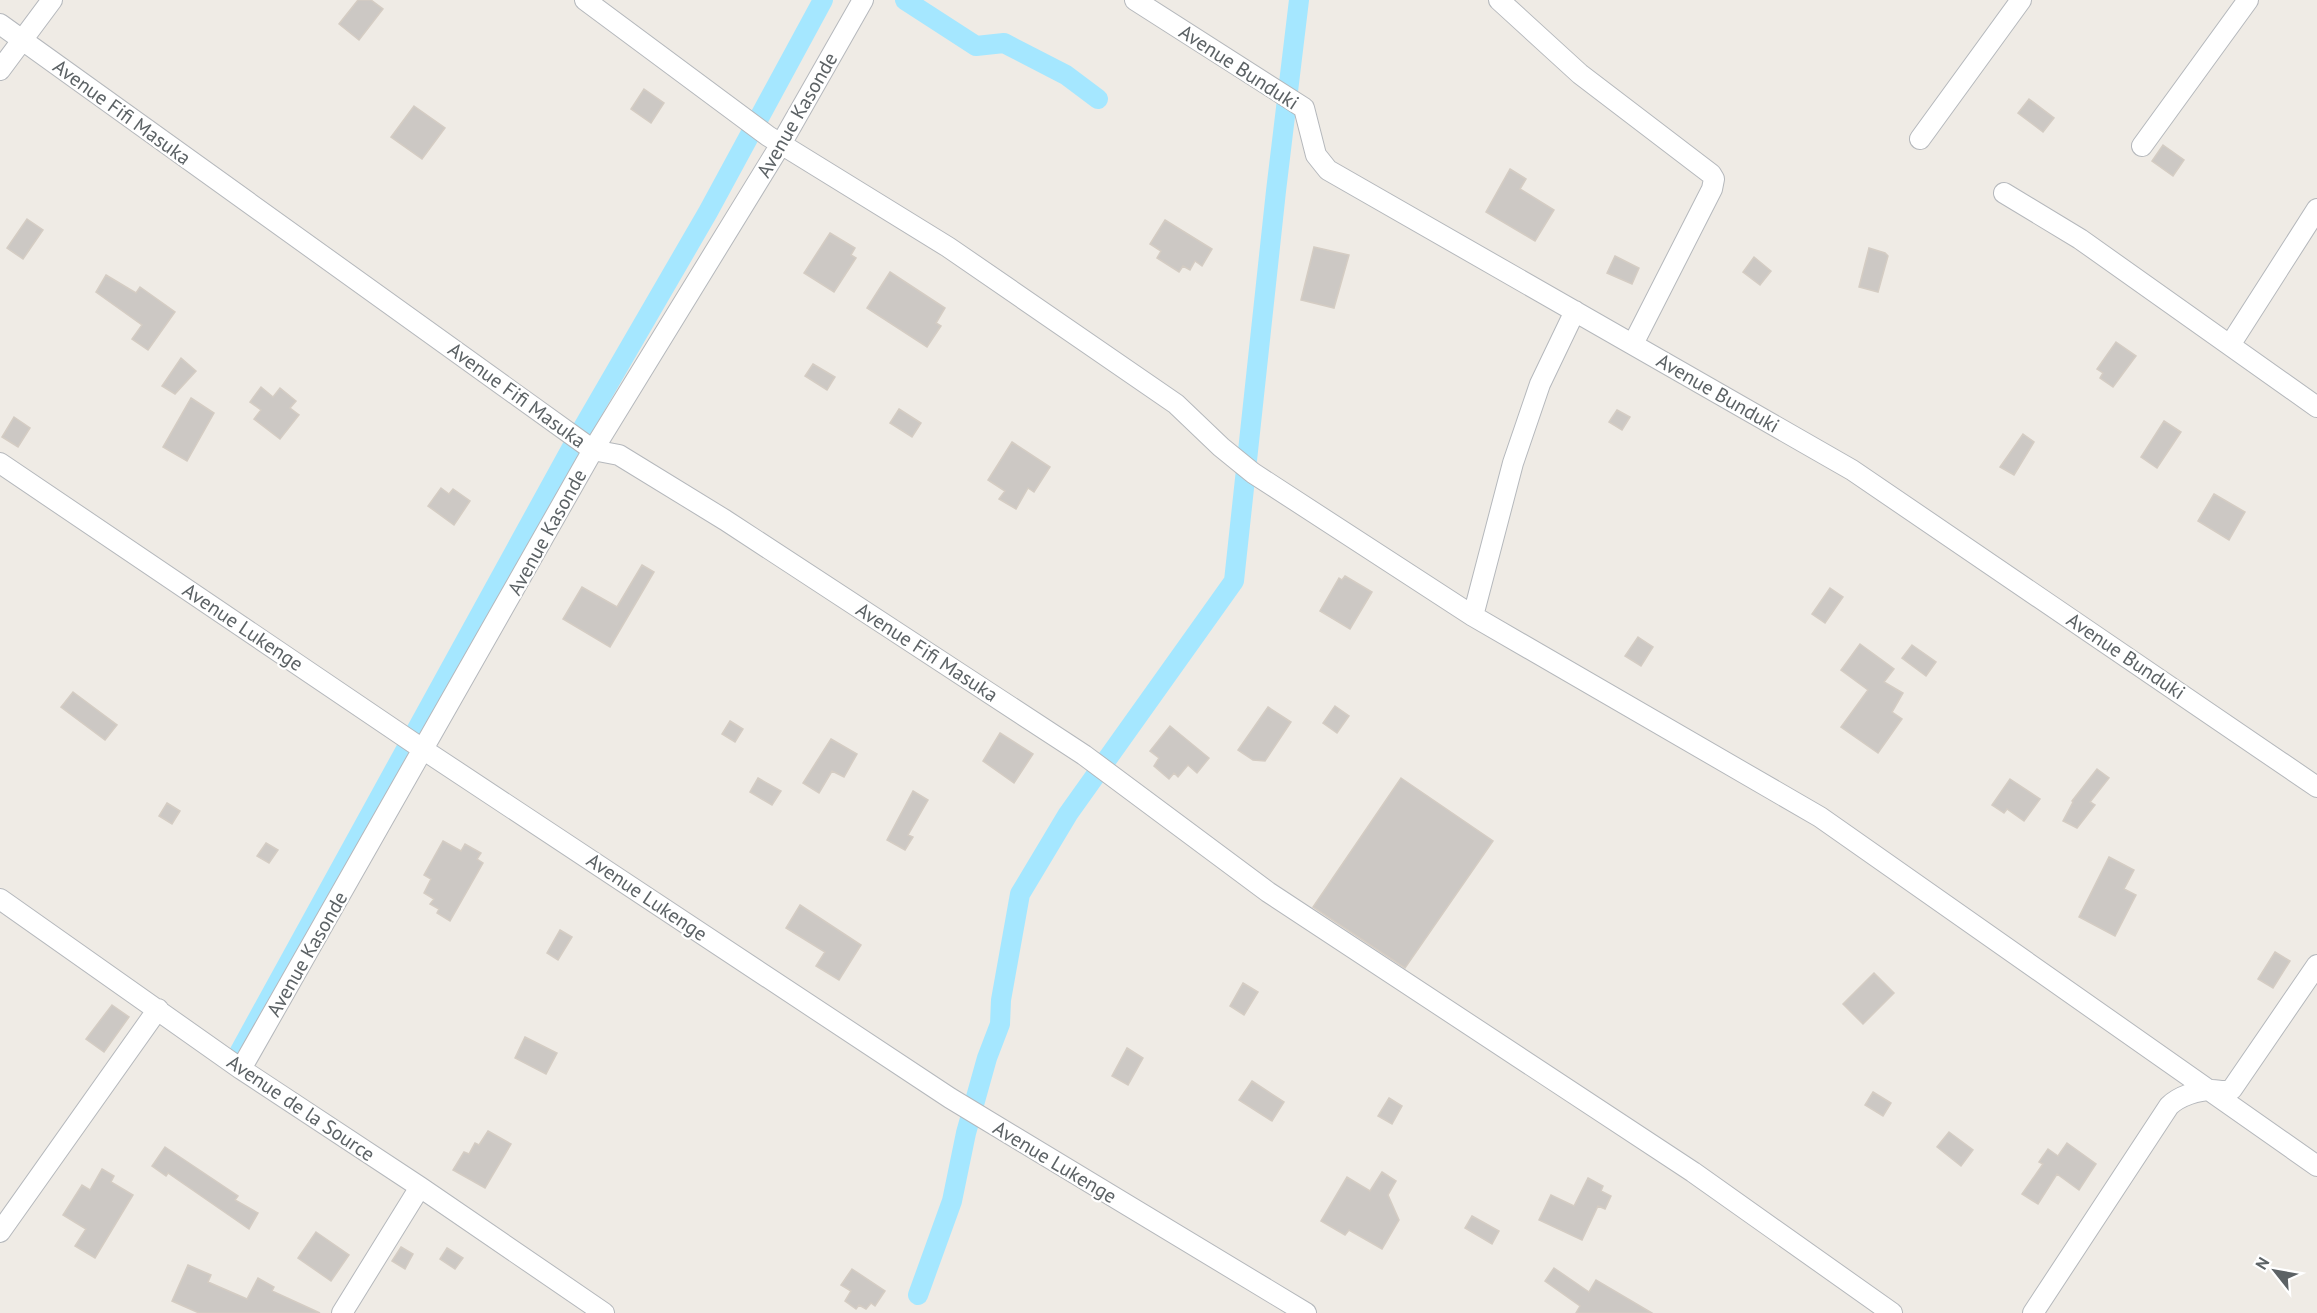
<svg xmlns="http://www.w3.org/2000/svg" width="2317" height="1313" viewBox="0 0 2317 1313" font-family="'PT Sans',sans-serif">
	<rect width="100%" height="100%" fill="#efebe5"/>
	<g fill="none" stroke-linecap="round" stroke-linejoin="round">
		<!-- canal -->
		<path stroke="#a5e7ff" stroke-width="20" d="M905,0L976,46L1004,43L1066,75L1098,99
			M239,1053L577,438L708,212L823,0
			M918,1295L952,1201L966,1133L987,1058L1000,1024L1001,1000L1020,894L1068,814L1234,581L1276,191L1299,0"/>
	</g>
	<!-- building -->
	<path fill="#ccc8c4" stroke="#d4ccc3" stroke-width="1.5" d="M358,0H371L383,9L359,40L339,24Z
		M644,89L664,103L651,123L631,109Z
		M2029,99L2054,118L2043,132L2018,113Z
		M414,106L445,128L422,159L391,137Z
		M2163,145L2184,160L2173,176L2152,161Z
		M1510,169L1526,179L1520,189L1554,210L1535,241L1486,212Z
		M27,219L43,230L23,259L7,248Z
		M1165,220L1212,249L1202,266L1195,261L1190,270L1183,266L1179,272L1157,258L1161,251L1150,244Z
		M830,233L855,248L851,255L856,258L834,292L804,273Z
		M1314,247L1349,255L1334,308L1301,300Z
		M1869,248L1885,253L1888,256L1878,292L1859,287Z
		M1615,256L1639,268L1632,284L1607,273Z
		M1754,257L1771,271L1760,285L1743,272Z
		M890,272L945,308L936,323L941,326L927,347L867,308Z
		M106,275L136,293L140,287L175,312L148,350L132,339L142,325L96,292Z
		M2116,342L2136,356L2113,387L2100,378L2103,373L2097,369Z
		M181,358L196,371L175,394L162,386Z
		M813,364L835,377L827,390L805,376Z
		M261,387L273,397L280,388L296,401L290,408L299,415L280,439L254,419L261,410L250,402Z
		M191,398L214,413L187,461L163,447Z
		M899,409L921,423L912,437L890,423Z
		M1617,410L1630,417L1622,430L1609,422Z
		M14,417L30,428L18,447L2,437Z
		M2164,421L2181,432L2157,468L2141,457Z
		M2023,434L2034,442L2014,475L2000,467Z
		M1012,442L1050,467L1034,492L1028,488L1016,509L999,499L1005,491L988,480Z
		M441,488L449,494L453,489L470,501L454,525L428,506Z
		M2214,494L2245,512L2229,540L2198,521Z
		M642,565L654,572L610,647L563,619L582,587L617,607Z
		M1345,576L1372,592L1350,629L1320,611L1339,578L1342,580Z
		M1830,588L1843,597L1825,623L1812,614Z
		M1638,637L1653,647L1641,666L1625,656Z
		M1860,644L1894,669L1884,682L1903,693L1892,712L1902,719L1878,753L1841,727L1868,690L1841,670Z
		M1912,645L1936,662L1926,676L1902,658Z
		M73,692L117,725L105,740L61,707Z
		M1335,706L1349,716L1337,733L1323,723Z
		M1268,707L1291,722L1265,761L1253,760L1238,750Z
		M730,721L743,729L735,742L722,734Z
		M1170,726L1209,758L1197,773L1188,765L1178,777L1174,773L1169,779L1154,766L1159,758L1150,751Z
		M1000,733L1033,754L1014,783L983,761Z
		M831,739L857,754L844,777L832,771L819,793L803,783Z
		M2097,769L2109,778L2090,802L2095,805L2077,828L2063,821L2073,802L2072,801Z
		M758,778L781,791L772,805L750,792Z
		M1401,778L1493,841L1405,968L1313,907Z
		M2010,779L2040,799L2024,821L2007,809L2004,813L1992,805Z
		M913,791L928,800L908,835L913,837L905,850L887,840Z
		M167,803L180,811L172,824L159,816Z
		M443,841L461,851L465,844L481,853L477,859L483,863L450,921L437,913L439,909L430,904L434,899L424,893L431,879L424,875Z
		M266,843L278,850L269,863L257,856Z
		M2109,857L2134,870L2124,889L2136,895L2115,936L2079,917Z
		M800,905L861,945L839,980L816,966L825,952L786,928Z
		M560,930L572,937L558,960L547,953Z
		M2275,952L2290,961L2273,988L2258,979Z
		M1874,973L1894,993L1863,1024L1843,1004Z
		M1243,983L1258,992L1244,1015L1230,1006Z
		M112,1005L129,1017L104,1052L86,1039Z
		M525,1037L557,1053L546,1074L515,1058Z
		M1127,1048L1143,1058L1128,1085L1112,1076Z
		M1252,1081L1284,1102L1272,1121L1239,1100Z
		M1873,1092L1891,1103L1883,1116L1865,1105Z
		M1389,1098L1402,1106L1392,1124L1378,1116Z
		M488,1131L511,1144L485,1188L453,1170L464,1152L469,1154L475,1143L479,1145Z
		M1949,1132L1973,1150L1961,1166L1937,1147Z
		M2067,1143L2096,1164L2079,1190L2057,1174L2038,1204L2022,1194L2043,1164L2039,1162L2048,1149L2058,1156Z
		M165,1147L238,1196L235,1200L258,1213L249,1229L168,1173L166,1176L152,1166Z
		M102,1169L114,1176L111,1182L133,1195L95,1258L75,1246L86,1229L63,1215L82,1185L90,1190Z
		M1382,1172L1396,1181L1388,1195L1399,1220L1382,1249L1349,1230L1345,1235L1321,1221L1347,1177L1370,1191Z
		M1588,1178L1603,1186L1601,1191L1611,1196L1605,1209L1598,1206L1582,1240L1539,1220L1551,1195L1574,1206Z
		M1472,1216L1499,1231L1492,1244L1465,1228Z
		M316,1232L349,1255L331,1281L298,1258Z
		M401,1247L413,1254L405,1269L392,1261Z
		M447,1248L463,1258L455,1269L440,1259Z
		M188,1265L211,1275L208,1282L247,1299L258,1278L274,1287L272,1291L320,1313H199L172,1301Z
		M1554,1268L1589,1292L1596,1280L1652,1313H1576L1580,1306L1545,1281Z
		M852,1269L885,1291L875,1306L871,1303L866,1309L859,1305L856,1309L845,1301L851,1291L841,1285Z"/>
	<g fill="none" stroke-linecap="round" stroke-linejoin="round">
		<!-- minor casing -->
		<g stroke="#b5b8bc" stroke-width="22">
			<path id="minor" d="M585,0L768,136L948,247L1176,404L1221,447L1253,473L1473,616L1820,817L2317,1166
				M1135,0L1304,108L1316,155L1328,170L1852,470L2317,787
				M1499,0L1580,74L1711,174L1714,179L1712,189L1633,344
				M0,24L593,450L619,455L725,520L1084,755L1268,892L1693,1172L1892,1313
				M0,70L52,0
				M1920,139L2021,0
				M2142,146L2248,0
				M2004,193L2080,239L2317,407
				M2230,345L2317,209
				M0,463L424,750L950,1098L1306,1313
				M1473,616L1513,463L1540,384L1575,311
				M0,899L241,1069L420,1187L604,1313
				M241,1069L593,450L781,144L863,0
				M0,1232L158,1009
				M342,1313L420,1187
				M2033,1313L2169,1106C2179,1096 2198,1090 2212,1090C2220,1090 2225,1093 2232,1089L2317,965"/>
		</g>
		<!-- minor -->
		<use href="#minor" stroke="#fff" stroke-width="20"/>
	</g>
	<g text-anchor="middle" stroke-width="4.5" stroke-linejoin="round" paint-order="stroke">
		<!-- street labels -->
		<g font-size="20" fill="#5c6265" stroke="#fff">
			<text transform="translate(1239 67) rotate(33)" y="7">Avenue Bunduki</text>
			<text transform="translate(122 112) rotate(36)" y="7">Avenue Fifi Masuka</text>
			<text transform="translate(797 115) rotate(-60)" y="7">Avenue Kasonde</text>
			<text transform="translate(1718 393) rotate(30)" y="7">Avenue Bunduki</text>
			<text transform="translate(517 395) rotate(36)" y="7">Avenue Fifi Masuka</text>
			<text transform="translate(547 532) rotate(-61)" y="7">Avenue Kasonde</text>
			<text transform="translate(243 627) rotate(34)" y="7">Avenue Lukenge</text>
			<text transform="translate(927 652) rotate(33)" y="7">Avenue Fifi Masuka</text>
			<text transform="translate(2126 656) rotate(34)" y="7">Avenue Bunduki</text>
			<text transform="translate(647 897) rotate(34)" y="7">Avenue Lukenge</text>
			<text transform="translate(307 954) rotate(-60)" y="7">Avenue Kasonde</text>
			<text transform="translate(301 1108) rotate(34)" y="7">Avenue de la Source</text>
			<text transform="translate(1055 1162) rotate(31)" y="7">Avenue Lukenge</text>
		</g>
	</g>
	<!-- north arrow -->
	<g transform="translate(2275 1271) rotate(301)" stroke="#ffffff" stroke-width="4.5" paint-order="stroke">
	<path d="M0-4.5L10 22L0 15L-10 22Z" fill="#5c6265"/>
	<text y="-9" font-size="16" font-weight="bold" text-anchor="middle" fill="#5c6265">N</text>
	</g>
</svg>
